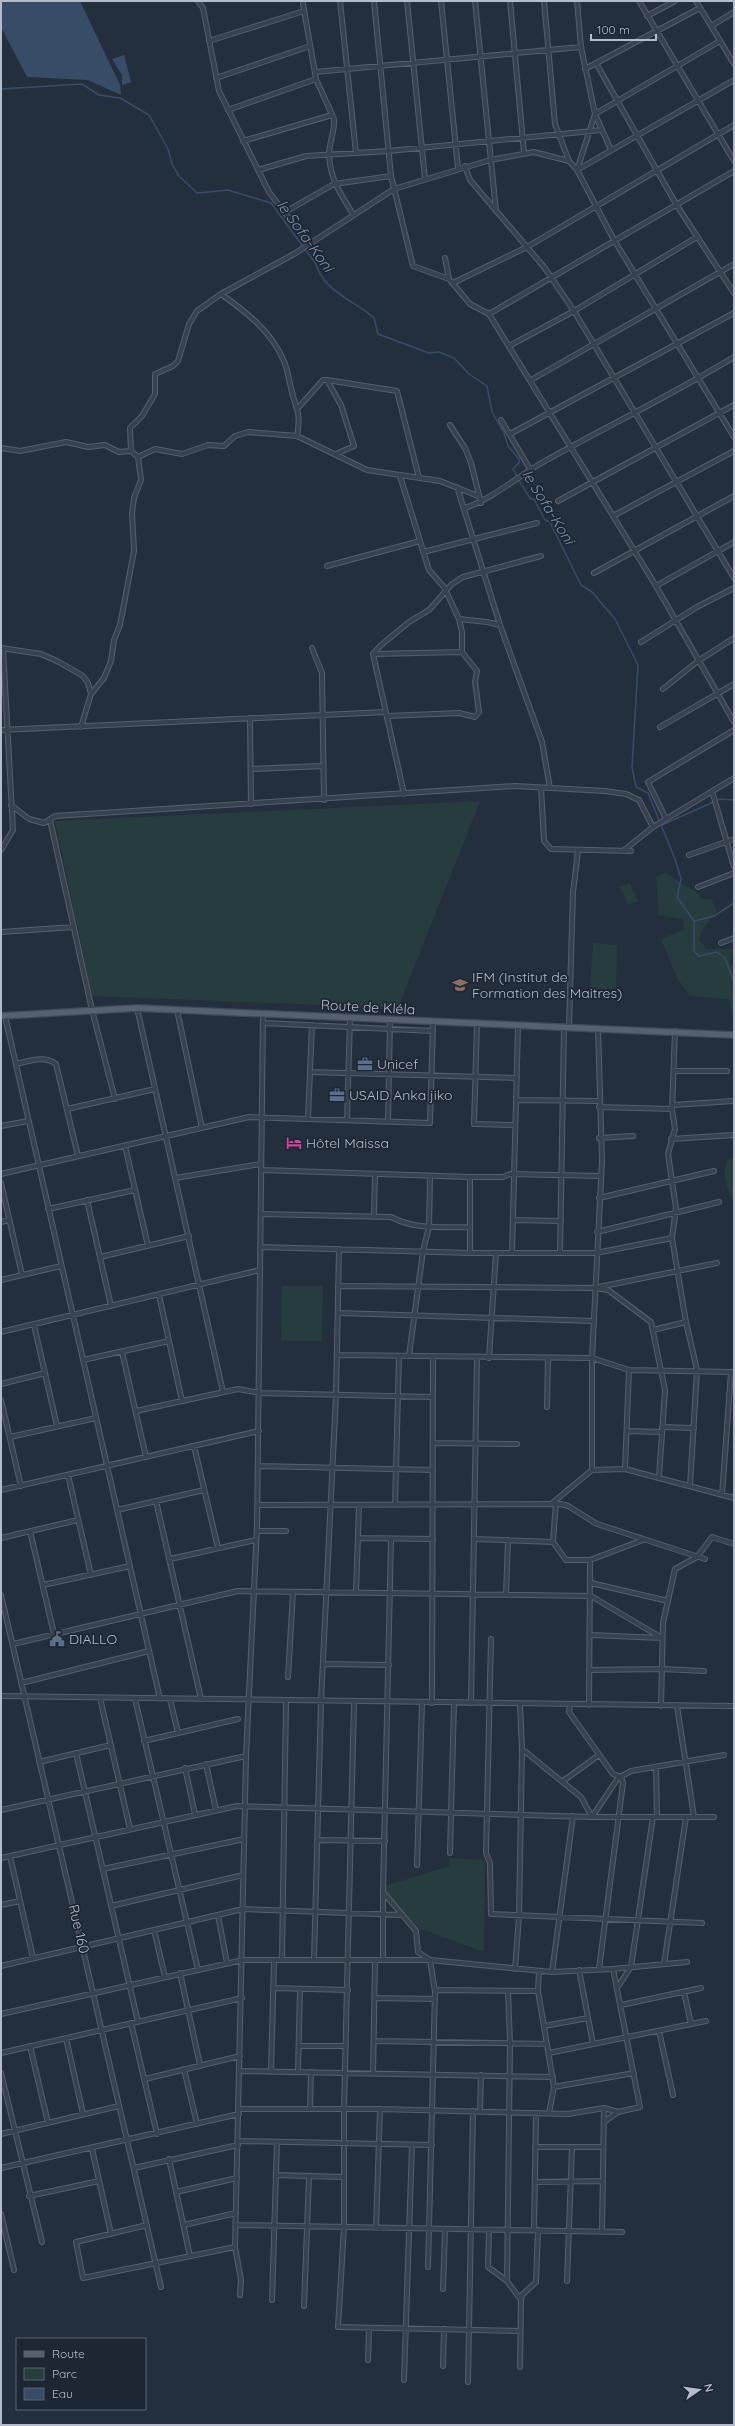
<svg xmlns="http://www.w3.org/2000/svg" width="735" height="2426" viewBox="0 0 735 2426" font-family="Quicksand,sans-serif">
	<rect width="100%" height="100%" fill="#242f3e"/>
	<!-- green -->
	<path fill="#263c3f" d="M480,801L398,1008L92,996L55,821Z
		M665,873L698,893L701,899H711L717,911L703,929L699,940L708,949H734L730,961L734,970V1020L729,999L690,996L677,978L661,939L684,929L683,919L659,915L656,877Z
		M630,883L638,901L628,905L620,887Z
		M593,943L617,945L616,989H590Z
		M734,1158V1200C726,1189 721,1172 728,1159Z
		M282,1286H323L322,1341H281Z
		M450,1858L485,1860L484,1952L418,1928L384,1890L385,1886L449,1866Z"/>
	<!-- water -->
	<path fill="#394c67" d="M1,1H80L120,85L121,95L88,80L27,77L1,27Z
		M124,55L131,82L122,85V75L112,59Z"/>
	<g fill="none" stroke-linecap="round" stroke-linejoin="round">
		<!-- stream -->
		<path stroke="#394c67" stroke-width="1.5" d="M1,89L82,84L99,95L120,98L149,115L168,149L172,164L179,176L197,193L228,190L271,203L316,264C323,291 355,301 374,318L378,334L429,353L439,352L454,358L469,374L487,386L492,412L504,433L508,446L519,459V463L513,469C519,479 523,489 531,499H534L545,520L550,522L581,585L592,592L615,619L638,665L632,767L636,787L648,793L675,859L681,879L677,897L694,921V951L699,956L717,952L725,958L734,982
			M662,825L720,799L734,800
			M695,921L714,916L734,903"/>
		<!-- minor casing -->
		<g stroke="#565f6c" stroke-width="6">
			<path id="minor" d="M198,1L203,8L219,91L269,192L309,244
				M340,1L356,153
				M374,1L391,176L413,266L449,279L470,304L489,314L656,586L734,722
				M407,1L425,179
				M441,1L458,168
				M475,1L496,211
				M510,1L524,153
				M544,1L555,124L569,161
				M577,1L581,47L595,114L611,150
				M639,1L734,161
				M696,1L734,64
				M303,4L316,79L334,119C335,131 329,143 329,155C330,179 341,195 353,214
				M647,16L675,1
				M711,26L734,12
				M209,41L304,11
				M720,41L595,114L577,170L614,240L734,437
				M596,63L676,204L734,293
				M585,69L700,8
				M315,72L581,47
				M216,78L310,46
				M228,110L316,79
				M243,141L332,115
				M465,166L470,180L544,267L574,311L734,578
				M258,170L306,156L389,151L602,130
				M285,212L334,184L391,176
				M445,258L449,279
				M453,283L527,247L734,125
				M489,314L734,171
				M509,346L574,311L697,237
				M327,380L397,391L419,478
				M531,380L734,264
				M298,408L323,380H327L341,405L354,446L336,454
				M501,420L530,469
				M450,425L465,448L471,463L481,503
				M510,434L734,313
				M297,436C301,413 297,412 292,392C289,381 288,369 283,359C270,330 246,312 221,294L294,254L394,189L490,160L534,152L569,161L577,170L734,80
				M1,448L20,451L66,442L88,447L105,445L119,452L131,451L138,457L155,449L182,454L208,445L224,446L235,436L248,432L297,436L367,470L440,481L478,496
				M131,451L130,428L142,416L155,394V374L173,366L178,361L189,324L197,311L221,294
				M457,487L500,625L542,742L550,788
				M558,501L734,405
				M465,508C494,498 518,476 545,461C608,426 673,394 734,357
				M613,516L734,451
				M423,552L537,523
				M327,566L420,541
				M594,573L734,496
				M656,586L734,542
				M459,619L487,622L500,625
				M641,642L697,607L734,588
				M1,648L41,654L59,662L83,676L88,683L91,694
				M312,648L322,673L324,800
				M373,654L462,652
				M663,689L698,661L734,638
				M387,716L459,713L475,717L479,712L475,682L477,671L462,652V632L459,619L444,587L429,570L400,476
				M250,718L251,804
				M81,727L91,694L104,678L111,661L114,640L120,625L134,551L132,513L134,498L141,480L138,457
				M660,727L734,684
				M1,730L386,712
				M251,769L323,766
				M541,788L544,841L551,849L631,851
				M712,791L734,867
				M404,794L373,654L380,646L409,622L429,610L452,584L463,577L541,556
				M11,805L29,819L44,823L55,816L515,786L605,791L626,794L639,800L653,827
				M666,819L648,782L734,730
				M50,820L92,1010L115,1099
				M1,850L13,830L3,649
				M623,851L653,827L734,778
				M689,855L734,839
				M698,887L734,873
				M1,932L74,927
				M721,943L734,938
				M137,1008L223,1392
				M177,1010L202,1128
				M5,1016L160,1699
				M263,1023L433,1031
				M477,1024L474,1124L515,1125
				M569,1027L573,892L578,851
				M675,1031L672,1109L675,1129L668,1154L676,1208L672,1238L686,1322L697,1370L690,1486
				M16,1064C30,1061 44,1055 56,1064L78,1156
				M674,1071H727
				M310,1072L516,1078
				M516,1100L599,1101
				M673,1105L733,1101
				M599,1107L672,1109
				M67,1109L155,1089
				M308,1118L312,1025
				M347,1120L350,1018
				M388,1122L390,1020
				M1,1126L28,1121
				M599,1138L633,1136
				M671,1139L734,1135
				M125,1146L148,1246
				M262,1170L470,1177H503L510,1174L601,1176
				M1,1174L249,1117L430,1123L433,1023
				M470,1177V1253
				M175,1178L261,1164
				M1,1183L22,1275
				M599,1198L714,1171
				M87,1200L111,1306
				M48,1209L135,1190
				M261,1214L391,1217C415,1230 443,1227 470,1227
				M374,1217L375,1175
				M513,1220L561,1221
				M1,1222L9,1220
				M597,1232L719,1202
				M260,1247L470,1253H596L672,1238
				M512,1253L518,1026
				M560,1253L564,1027
				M100,1257L189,1236
				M1,1280L61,1266
				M338,1286L595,1288L608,1290L651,1322L665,1390L659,1477
				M599,1287L717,1263
				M159,1295L182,1401
				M338,1313L593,1321
				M34,1325L57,1426
				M653,1330L686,1322
				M1,1332L260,1270
				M122,1352L146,1457
				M337,1355L592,1358L629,1370
				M409,1356L423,1251L429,1227L430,1176
				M489,1358L496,1253
				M83,1360L169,1341
				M1,1384L45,1373
				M1,1400L21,1486
				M547,1407L548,1358
				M136,1411L238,1389L260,1393L433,1397
				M662,1427L694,1428
				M627,1431L662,1432
				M10,1437L96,1418
				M433,1443L517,1444
				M194,1446L218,1548
				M258,1466L433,1470
				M625,1469L629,1370L731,1372L722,1495
				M592,1470V1358L602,1161L598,1028
				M68,1475L91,1575
				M1,1490L259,1431
				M156,1501L201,1699
				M556,1502L553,1542L566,1560H590L643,1540
				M551,1504L592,1470L625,1469L734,1498
				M257,1505L561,1504L568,1506L597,1524L705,1559
				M395,1505L399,1356
				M117,1510L204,1490
				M30,1531L54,1634
				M257,1531H286
				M1,1538L78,1520
				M358,1538L433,1539
				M474,1539L553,1542
				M170,1559L256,1540
				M591,1583L668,1601
				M43,1585L130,1566
				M356,1593L359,1505
				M506,1594L508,1540
				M1,1595L161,2287
				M590,1635L662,1638
				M491,1639L486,1853L490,1863L491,1914L702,1923
				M13,1644L238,1591L591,1596L662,1638
				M323,1664L389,1665
				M589,1670L662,1669L704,1671
				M288,1677L293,1592
				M21,1683L149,1651
				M1,1696L732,1706
				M100,1698L130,1829
				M135,1699L198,1970
				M170,1699L178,1733
				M354,1702L344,2109V2227L338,2327L520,2331
				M432,1703L433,1357
				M471,1703L477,1357
				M570,1705L569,1712L613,1774L621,1777L623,1783L599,1969
				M589,1705L590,1560
				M661,1706L663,1623L675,1569L697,1557L712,1537L734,1544
				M144,1741L238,1719
				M522,1749L581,1797L592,1817L618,1778L631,1771L724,1755
				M76,1753L138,2022
				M39,1762L111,1745
				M206,1764L216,1810
				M656,1767L657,1817
				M185,1768L195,1814
				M563,1781L599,1755
				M1,1810L246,1756
				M694,1817H714
				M317,1840L385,1841
				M450,1853L454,1703
				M10,1856L33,1958
				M1,1858L237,1806L592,1817H686
				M417,1865L422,1703
				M103,1869L244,1839
				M383,1892L416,1931L418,1952L430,1960L435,1992L428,2267
				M1,1905L20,1901
				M111,1906L243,1875
				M218,1915L227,1963
				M154,1930L165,1977
				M282,1959L286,1701
				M314,1960L321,1701L336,1395L339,1249
				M383,1960V1891L391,1539
				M664,1964L686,1817H694L677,1706
				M1,1966L243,1909L403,1915
				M515,1969L519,1916L522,1749L520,1704
				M613,1969L687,1962
				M579,1970L593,2044
				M539,1971L538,1991L554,2087L549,2113
				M552,1972L573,1816
				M180,1973L200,2065
				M273,1988L348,1990
				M617,1988L631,1967L653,1817
				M435,1990L538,1991
				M684,1992L691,2024
				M375,1998L435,1999
				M621,2005L701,1988
				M1,2014L243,1960H430L552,1972L613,1969L640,2107L618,2112L604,2122
				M131,2023L157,2134
				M544,2026L588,2018
				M659,2031L673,2095
				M66,2038L83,2114
				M374,2041L547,2044
				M30,2046L48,2123
				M299,2046H346
				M1,2053L242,1998
				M549,2053L706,2021
				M184,2069L197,2124
				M240,2071L553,2077
				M271,2072L274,1960
				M298,2072L300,1989
				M1,2073L42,2242
				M373,2074L375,1960
				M145,2079L240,2056
				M554,2087L634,2073
				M239,2109H380L568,2114L604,2108L618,2112
				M310,2109L311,2072
				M480,2111L481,2075
				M1,2134L119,2106
				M238,2141L432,2145
				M535,2147H603
				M92,2149L111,2234
				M169,2159L190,2256
				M1,2168L239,2114
				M134,2168L238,2145
				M276,2175L344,2177
				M535,2182L603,2181
				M176,2192L237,2178
				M29,2196L99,2181
				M1,2214L14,2270
				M147,2225L76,2242L83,2278L235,2247
				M184,2225L236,2213
				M236,2225L622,2232
				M376,2228L380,2109
				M489,2230L488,2267L507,2281L521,2300
				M534,2230L536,2113
				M602,2231L604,2108
				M507,2281L510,2043L508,1991
				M567,2281L572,2147
				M443,2289L445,2229
				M240,2295L241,2280L235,2247L246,1756L257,1527L263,1014
				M272,2300L277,2142
				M304,2306L309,2176
				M368,2360L369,2328
				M443,2366L444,2329
				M520,2367L521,2300L522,2295L536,2282L538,2230
				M404,2380L412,2145
				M468,2382L473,2111"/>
		</g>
		<!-- major casing -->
		<g stroke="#414a57" stroke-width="8">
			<path id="major" d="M1,1016L137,1008L734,1035"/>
		</g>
		<!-- minor -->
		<use href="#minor" stroke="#38414e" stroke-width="4"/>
		<!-- major -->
		<use href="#major" stroke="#56606e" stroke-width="5.5"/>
	</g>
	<!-- icons -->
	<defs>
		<g id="school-bare" transform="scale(1.2)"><path d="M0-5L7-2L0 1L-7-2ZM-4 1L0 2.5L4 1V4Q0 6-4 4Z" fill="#8d6e63" stroke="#1d2633" stroke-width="2.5" paint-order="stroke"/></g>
		<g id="office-bare" transform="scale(1.2)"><path d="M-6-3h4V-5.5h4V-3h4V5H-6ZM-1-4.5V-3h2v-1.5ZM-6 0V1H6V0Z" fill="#5c6f8a" stroke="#1d2633" stroke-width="2.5" paint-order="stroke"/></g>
		<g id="hotel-bare" transform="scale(1.2)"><path d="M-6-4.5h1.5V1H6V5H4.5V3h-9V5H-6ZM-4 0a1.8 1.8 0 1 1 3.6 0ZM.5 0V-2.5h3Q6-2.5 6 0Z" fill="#d1479c" stroke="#1d2633" stroke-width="2.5" paint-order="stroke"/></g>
		<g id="civic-bare" transform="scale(1.2)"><path d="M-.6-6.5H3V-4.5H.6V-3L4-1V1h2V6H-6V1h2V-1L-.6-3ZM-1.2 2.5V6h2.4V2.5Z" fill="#5c6f8a" stroke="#1d2633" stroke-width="2.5" paint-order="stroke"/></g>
	</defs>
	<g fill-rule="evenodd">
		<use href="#school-bare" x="460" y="985"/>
		<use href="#office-bare" x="365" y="1064"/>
		<use href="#office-bare" x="337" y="1095"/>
		<use href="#hotel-bare" x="294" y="1143"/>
		<use href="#civic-bare" x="57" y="1639"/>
	</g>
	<g text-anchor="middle" stroke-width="3.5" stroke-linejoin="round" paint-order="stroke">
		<!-- poi labels -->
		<g font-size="14" fill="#b4bcc9" stroke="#1d2633" text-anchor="start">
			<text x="472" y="982">IFM (Institut de<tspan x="472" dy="16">Formation des Maitres)</tspan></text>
			<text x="377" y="1069">Unicef</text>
			<text x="349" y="1100">USAID Anka jiko</text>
			<text x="306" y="1148">Hôtel Maissa</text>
			<text x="69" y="1644">DIALLO</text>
		</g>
		<!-- street labels -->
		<g font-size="14" fill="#b4bcc9" stroke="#1d2633">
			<text transform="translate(368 1007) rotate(3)" y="5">Route de Kléla</text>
			<text transform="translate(79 1929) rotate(77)" y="5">Rue 160</text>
		</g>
		<!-- water labels -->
		<g font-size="15" font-style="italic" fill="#7c92b1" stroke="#1d2633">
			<text transform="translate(305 236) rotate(54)" y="5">le Sofa-Koni</text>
			<text transform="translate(548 507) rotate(58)" y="5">le Sofa-Koni</text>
		</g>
	</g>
	<!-- border -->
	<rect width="735" height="2426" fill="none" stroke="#b4bcc9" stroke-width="4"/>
	<!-- legend -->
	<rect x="16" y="2338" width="130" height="72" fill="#1d2633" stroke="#59626f"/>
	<rect x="24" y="2351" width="20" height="6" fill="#56606e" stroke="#59626f"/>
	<text x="52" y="2358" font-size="12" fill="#b4bcc9">Route</text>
	<rect x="24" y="2368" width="20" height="12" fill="#263c3f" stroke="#59626f"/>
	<text x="52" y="2378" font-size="12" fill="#b4bcc9">Parc</text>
	<rect x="24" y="2388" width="20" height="12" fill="#394c67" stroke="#59626f"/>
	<text x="52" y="2398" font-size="12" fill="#b4bcc9">Eau</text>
	<!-- north arrow -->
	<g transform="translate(699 2390) rotate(77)" stroke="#1d2633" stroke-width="3" paint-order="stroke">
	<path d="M0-3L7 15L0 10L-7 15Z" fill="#b4bcc9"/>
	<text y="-6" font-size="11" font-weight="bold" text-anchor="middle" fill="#b4bcc9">N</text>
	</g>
	<!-- scale -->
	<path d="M591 34v6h65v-6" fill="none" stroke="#b4bcc9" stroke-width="2"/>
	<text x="597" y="34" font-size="12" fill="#b4bcc9" stroke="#1d2633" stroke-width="3" paint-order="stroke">100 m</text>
</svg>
